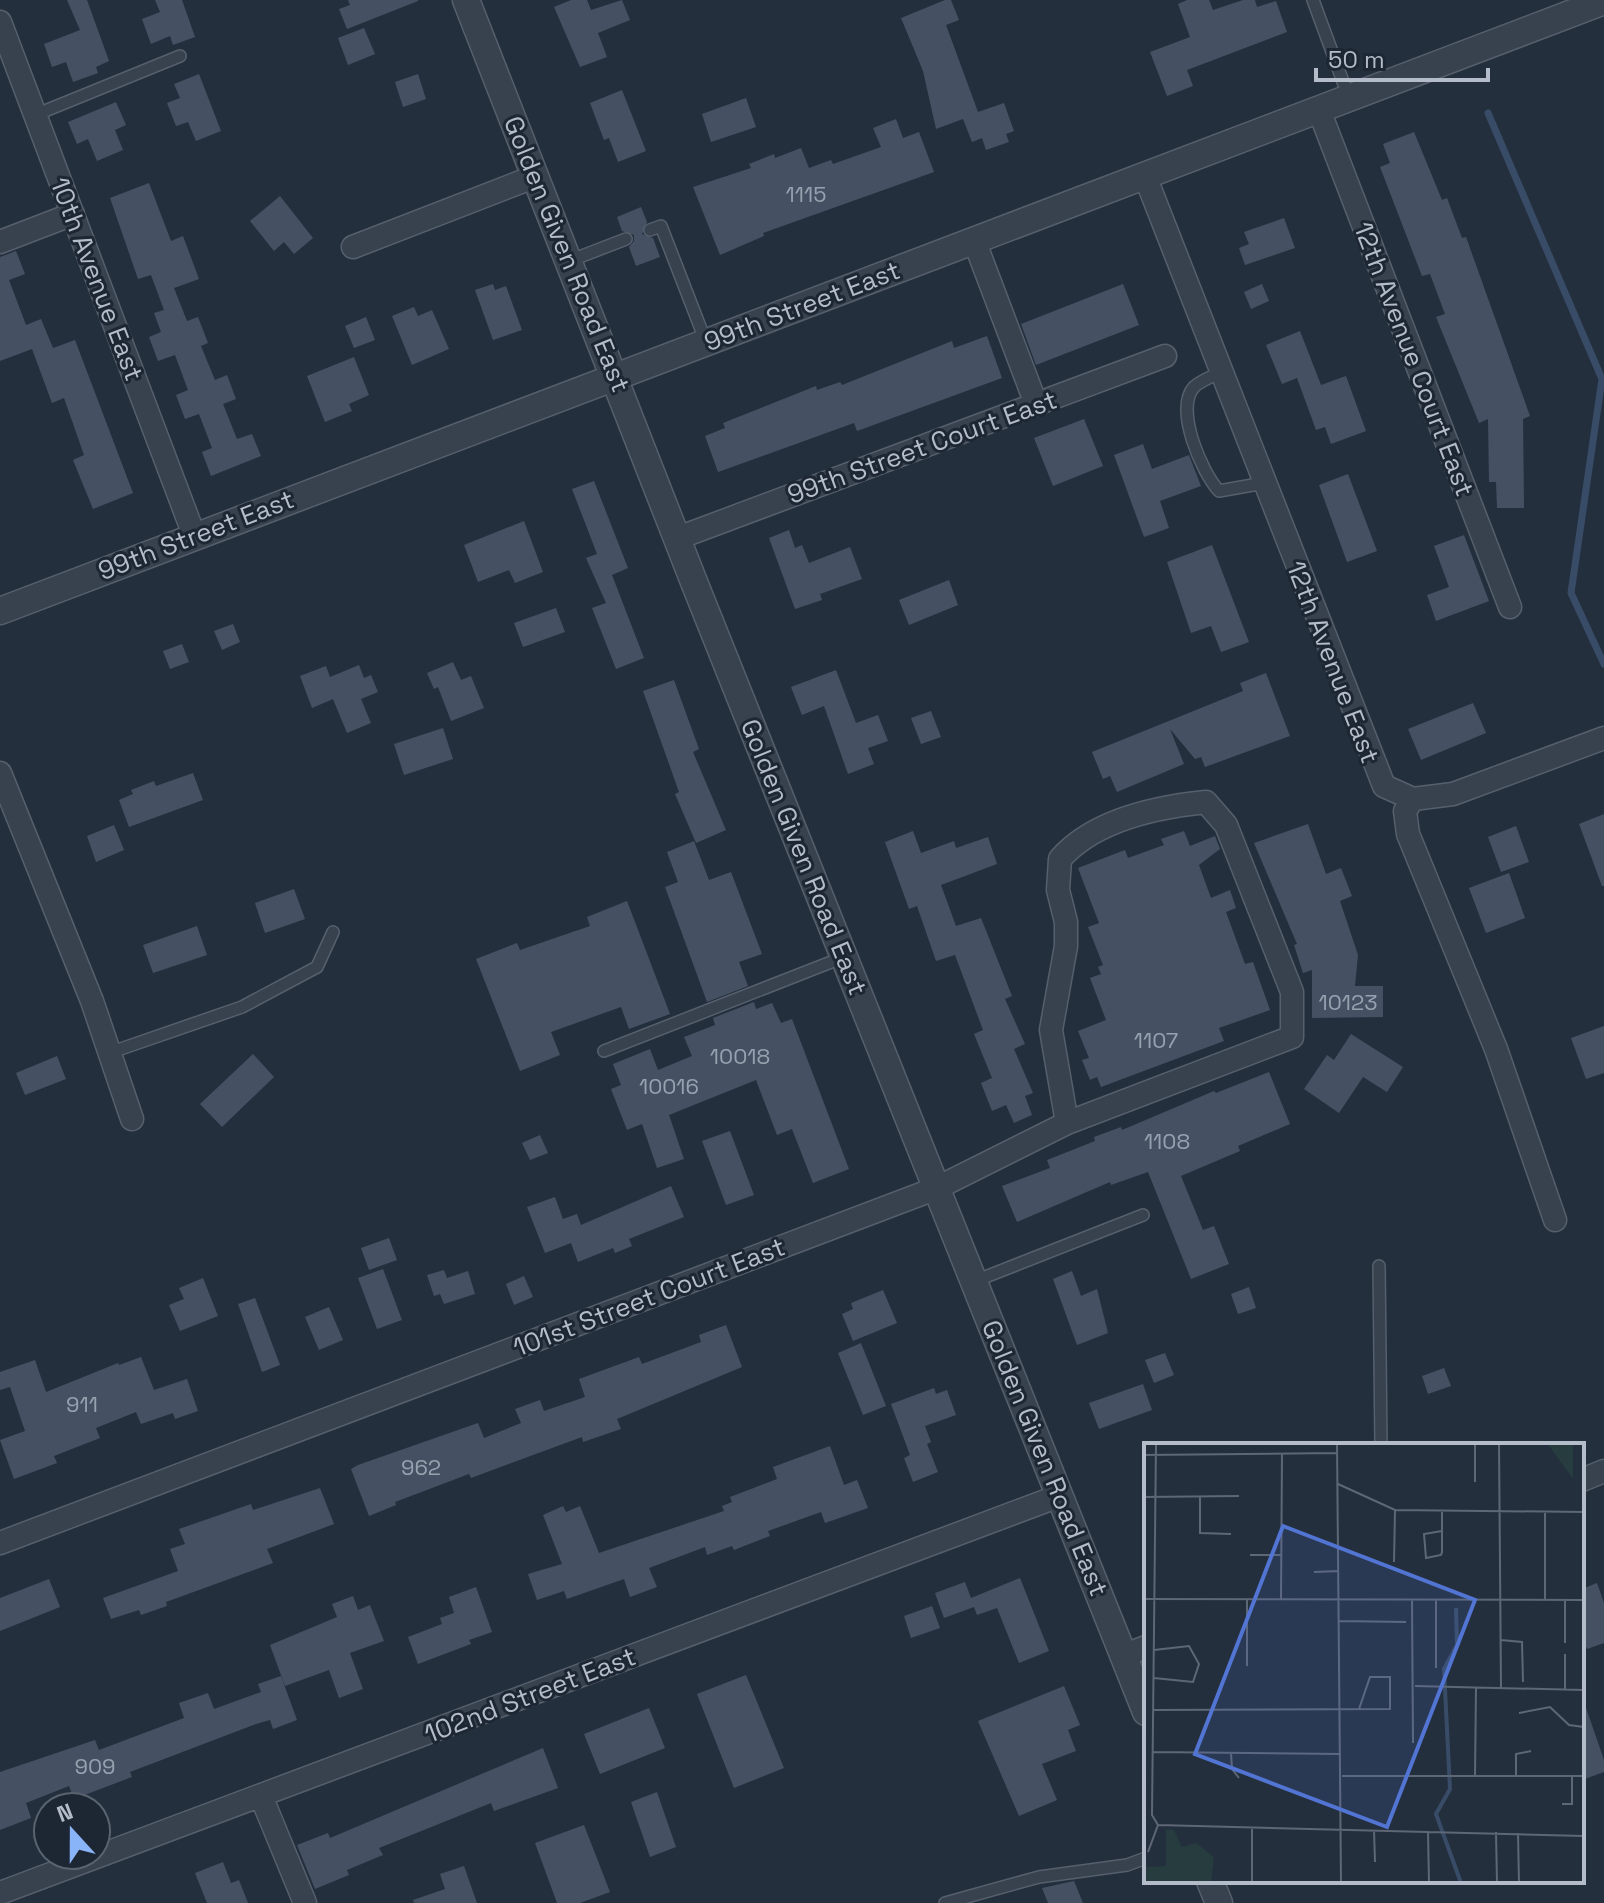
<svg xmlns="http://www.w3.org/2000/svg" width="1604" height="1903" viewBox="0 0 1604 1903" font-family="'Space Grotesk',sans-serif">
	<rect width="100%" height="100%" fill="#242f3e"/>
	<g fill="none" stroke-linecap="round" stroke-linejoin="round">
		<!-- stream -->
		<path stroke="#394c67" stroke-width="7" d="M1488,113L1602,379L1571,593L1604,664"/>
	</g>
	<!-- building -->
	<path fill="#455162" d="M67,0H87L109,61L96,67L98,73L73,82L66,62L52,67L44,44L80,30Z
		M155,0H182L195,37L173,45L170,36L151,44L142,19L160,12Z
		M348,0H418V1L347,29L339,9L350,5Z
		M571,0H587L591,10L622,0L630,20L598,33L607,57L580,67L554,7Z
		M945,0H951L959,20L946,25L978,112L1004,103L1014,131L1006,134L1009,142L986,150L982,138L972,142L963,119L936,129L923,71L901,18Z
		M1187,0H1209L1213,10L1243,0H1255L1257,7L1276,1L1287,32L1187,70L1193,86L1167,96L1150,52L1190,37L1178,4Z
		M364,28L375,54L348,65L338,38Z
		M199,74L221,131L196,141L188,122L176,126L167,103L180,98L174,84Z
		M418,74L426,99L403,107L395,82Z
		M622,90L646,151L618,162L609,138L604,140L590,103Z
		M746,98L756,127L711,142L702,114Z
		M116,102L126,125L115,130L123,150L97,161L88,139L77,144L68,122Z
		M896,119L903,138L919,132L934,172L763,233L764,236L720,255L693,187L751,168L749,164L774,154L775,158L801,148L809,168L831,160L833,164L881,147L873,128Z
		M1414,132L1442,200L1447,198L1462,238L1466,237L1530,416L1523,419L1524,508H1497L1496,482H1489L1488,419L1479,423L1436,317L1445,314L1430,274L1422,276L1380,167L1390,163L1383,144Z
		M149,183L171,241L183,236L199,279L174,288L187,321L198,317L208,343L201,346L215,380L227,375L236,399L223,404L237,439L252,434L261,456L211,476L202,452L212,448L199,414L185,419L176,395L188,390L175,355L158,361L149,337L161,332L154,313L164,310L151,275L138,279L110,198Z
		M280,196L313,238L294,254L284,242L274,251L250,221Z
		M641,207L647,222L642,234L653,238L660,257L636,266L629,247L634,241V235L622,231L617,217Z
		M1284,218L1295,248L1245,265L1239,248L1249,244L1244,232Z
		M16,251L25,274L9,280L26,325L41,319L53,348L75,340L133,493L93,509L73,460L84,455L64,398L52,403L32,349L0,361V257Z
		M493,284L495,290L506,286L522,330L493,340L475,290Z
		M1123,284L1139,325L1036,365L1021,324Z
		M1262,284L1269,301L1251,309L1244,292Z
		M414,307L418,316L432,310L449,349L412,365L392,316Z
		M366,317L375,340L354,348L345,326Z
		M1300,331L1321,385L1346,376L1366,431L1331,444L1325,427L1316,430L1297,378L1282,384L1266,345Z
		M987,336L1002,378L857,431L854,423L718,472L705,436L725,428L723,423L816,386L817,390L840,382L842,385L952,341L954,348Z
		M354,357L369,395L349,404L352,411L325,422L307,376Z
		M1084,419L1103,466L1053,486L1034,438Z
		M1143,444L1152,469L1189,455L1201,486L1160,501L1169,528L1144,537L1114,455Z
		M1348,474L1377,551L1347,562L1319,485Z
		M594,481L628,568L612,575L644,658L616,669L592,608L606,603L586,558L597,554L572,489Z
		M524,521L543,572L515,583L509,570L478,582L464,545Z
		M789,530L795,548L802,545L809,563L850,547L862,579L820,594L822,600L795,609L769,538Z
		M1464,535L1489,601L1436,621L1427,595L1449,587L1434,546Z
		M1212,545L1249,642L1221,652L1211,626L1191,633L1167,562Z
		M949,580L958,605L909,625L899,600Z
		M556,608L565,632L523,647L514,623Z
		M233,624L240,642L222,650L214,631Z
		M182,644L189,662L170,669L163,651Z
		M453,662L461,680L471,676L484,708L451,721L438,687L434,689L427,673Z
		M359,665L364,678L371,675L378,692L361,699L371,723L347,733L333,699L312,708L300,676L326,666L330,677Z
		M836,670L856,723L878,715L888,741L868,748L874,764L848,774L824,706L802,715L791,687Z
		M1266,673L1290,736L1205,767L1201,757L1195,759L1170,729L1184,764L1117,792L1110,776L1103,779L1092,752L1243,691L1240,683Z
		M674,680L699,749L693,752L726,830L696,843L675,794L679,792L643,691Z
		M1473,703L1486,733L1421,760L1408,729Z
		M931,711L941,737L921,744L911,718Z
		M443,728L453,759L404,775L394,744Z
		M193,773L203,800L129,827L119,800L133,794L131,790L154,781L156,786Z
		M1604,814V886H1602L1579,824Z
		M1308,824L1326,874L1341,868L1352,896L1340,901L1358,955L1355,986H1383V1017L1312,1018V970L1303,973L1294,945L1297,944L1254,843Z
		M114,825L124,850L96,862L87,836Z
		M1516,826L1529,862L1501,872L1488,837Z
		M913,831L921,853L954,841L956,848L988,837L997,864L941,885L956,926L981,918L1012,996L1005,999L1025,1044L1014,1049L1033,1093L1025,1096L1032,1115L1014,1123L1006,1105L992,1111L981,1083L992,1078L974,1034L983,1030L955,955L936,961L917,906L909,909L885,842Z
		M1184,831L1190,846L1215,836L1220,849L1199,865L1211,898L1230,890L1236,908L1226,912L1245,964L1253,962L1270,1010L1219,1028L1224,1041L1101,1087L1097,1077L1090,1080L1082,1060L1089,1058L1078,1031L1106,1020L1090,978L1101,974L1098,967L1103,965L1088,927L1099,923L1078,868L1125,850L1128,858L1164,845L1161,839Z
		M694,841L709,880L731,872L762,954L739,962L748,986L707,1002L665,887L678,882L667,852Z
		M1509,873L1525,918L1486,933L1469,888Z
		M294,889L305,919L265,933L255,903Z
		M627,901L670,1014L629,1029L621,1007L551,1032L560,1055L520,1071L476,959L517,943L520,950L590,926L587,917Z
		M197,926L207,955L153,973L143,945Z
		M754,1002L756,1009L772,1003L781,1023L792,1019L849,1169L813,1183L792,1129L777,1135L756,1080L669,1115L684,1159L657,1168L642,1124L627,1130L611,1089L621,1085L613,1064L650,1049L658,1070L692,1056L684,1037L715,1025L713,1018Z
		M1604,1026V1073L1586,1079L1571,1038Z
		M1351,1034L1403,1067L1387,1092L1363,1077L1339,1113L1304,1089L1327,1055L1334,1060Z
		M253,1054L274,1077L222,1127L200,1104Z
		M57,1056L66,1079L25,1095L16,1073Z
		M1269,1072L1290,1124L1238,1146L1240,1151L1181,1176L1203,1230L1214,1226L1229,1264L1191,1279L1148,1172L1111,1185L1110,1182L1017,1222L1002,1186L1050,1168L1047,1160L1095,1141L1094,1137L1121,1127L1122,1130L1214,1091L1216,1093Z
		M730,1131L754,1195L726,1205L702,1141Z
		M540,1135L548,1153L530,1160L522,1143Z
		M671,1186L684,1217L629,1239L632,1246L615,1253L613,1248L578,1262L571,1243L545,1253L527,1207L555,1197L563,1219L577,1214L581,1225Z
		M389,1238L397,1260L369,1270L361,1248Z
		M383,1269L402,1320L377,1329L358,1278Z
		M444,1270L447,1278L468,1271L475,1294L444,1304L440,1294L434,1296L427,1275Z
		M1072,1271L1081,1296L1097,1289L1108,1333L1077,1345L1053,1279Z
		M524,1276L533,1297L514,1305L506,1284Z
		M203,1278L218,1316L180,1331L169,1305L184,1299L179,1288Z
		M1249,1287L1256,1308L1238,1314L1231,1294Z
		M883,1290L897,1323L853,1341L842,1314L853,1309L851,1303Z
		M255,1298L280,1365L262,1372L238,1304Z
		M329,1307L343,1340L319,1350L305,1317Z
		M726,1325L742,1367L617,1419L621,1429L583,1442L582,1437L471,1478L469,1474L395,1502L396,1505L369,1516L351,1469L358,1465L478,1423L484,1438L521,1423L515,1409L540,1400L544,1411L585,1397L579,1379L639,1357L642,1364L701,1342L699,1335Z
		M861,1343L886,1406L863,1415L838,1353Z
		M1165,1353L1174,1375L1154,1383L1145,1360Z
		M141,1357L154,1390L187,1379L198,1411L175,1419L173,1413L141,1424L136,1412L96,1428L100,1438L54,1456L57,1463L14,1479L0,1440L25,1431L10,1387L0,1390V1372L35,1360L46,1392L118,1363L119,1365Z
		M1444,1368L1451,1386L1428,1394L1422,1376Z
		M1143,1384L1152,1410L1099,1429L1089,1403Z
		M934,1388L936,1394L947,1390L956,1415L925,1426L931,1442L927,1444L938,1472L913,1482L904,1458L910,1455L891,1404Z
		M830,1446L844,1485L857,1480L868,1508L825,1523L821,1512L768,1531L770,1536L734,1550L732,1546L707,1555L705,1547L649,1568L657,1587L630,1597L624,1579L567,1599L564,1591L537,1600L528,1574L562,1564L543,1515L563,1506L566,1512L580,1506L599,1553L724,1511L722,1506L732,1502L730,1497L777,1479L773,1467Z
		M320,1488L334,1524L267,1549L273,1563L166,1602L167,1606L141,1615L139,1610L111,1619L103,1598L178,1571L170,1549L185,1544L179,1529L251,1504L253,1510Z
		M1020,1578L1049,1651L1019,1663L997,1608L977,1615L974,1607L944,1618L935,1593L965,1582L971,1598Z
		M49,1579L60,1607L0,1631V1598Z
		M1597,1583L1604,1603V1643L1587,1649L1582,1637V1589Z
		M476,1587L492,1632L469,1640L471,1644L418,1664L408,1637L442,1624L440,1618L454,1613L449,1597Z
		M353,1596L358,1610L370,1605L384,1641L350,1653L363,1689L339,1698L329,1670L285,1686L270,1645L337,1617L332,1604Z
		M932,1606L940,1628L911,1638L904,1616Z
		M746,1675L784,1768L734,1788L697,1694Z
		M281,1676L297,1720L273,1729L270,1720L256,1724L130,1772L132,1777L74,1799L69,1786L26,1803L31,1818L0,1830V1772L95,1740L99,1750L184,1718L179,1703L208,1693L214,1709L261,1692L258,1684Z
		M1064,1686L1080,1725L1068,1730L1076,1751L1042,1764L1057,1800L1019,1816L978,1721Z
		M1585,1705L1604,1760V1772L1582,1780Z
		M649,1708L665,1748L600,1774L584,1734Z
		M543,1748L558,1788L494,1811L491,1803L379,1848L383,1855L347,1870L349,1875L315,1889L297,1845L328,1833L330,1838Z
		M657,1792L676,1847L650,1857L631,1802Z
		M584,1825L610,1892L580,1903H557L535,1843Z
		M223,1862L231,1883L239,1880L248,1903H207L195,1873Z
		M464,1866L477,1903H414L413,1900L445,1889L440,1874Z
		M1074,1881L1083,1903H1048L1042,1888Z"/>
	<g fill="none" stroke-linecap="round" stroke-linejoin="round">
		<!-- service casing -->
		<g stroke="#565f6c" stroke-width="14">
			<path id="service" d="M1313,0L1349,98
				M35,115L180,56
				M650,230L661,226L706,342
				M569,261L626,239
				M1221,372C1213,376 1200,381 1194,387C1174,409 1202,473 1219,491L1264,483
				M604,1051L844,957
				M109,1053L242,1007L317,967L333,932
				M1379,1266L1381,1445
				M975,1281L1143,1215
				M945,1903L1039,1877L1127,1865L1146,1858"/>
		</g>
		<!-- minor casing -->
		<g stroke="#565f6c" stroke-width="25">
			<path id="minor" d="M0,22L194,535
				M1319,110L1510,607
				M1145,176L1384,786L1413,799L1453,794L1604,738
				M974,240L1036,404
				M0,242L73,214
				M353,247L536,176
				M678,538L1165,356
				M0,773L92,1001L132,1119
				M1413,799L1405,811L1408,834L1496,1049L1555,1220
				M1582,1480L1604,1471
				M0,1543L937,1188L1067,1123L1292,1037V992L1226,825L1206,802C1156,807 1094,820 1060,859L1058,890L1066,922V946L1051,1030L1067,1123
				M1125,1655L1146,1647
				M261,1796L305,1903
				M0,1893L1059,1496"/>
		</g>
		<!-- tertiary casing -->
		<g stroke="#565f6c" stroke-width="29">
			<path id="tertiary" d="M466,0L694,582L1146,1712
				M0,611L1604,1
				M1210,1881L1219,1903"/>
		</g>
		<!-- service -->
		<use href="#service" stroke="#38414e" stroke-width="11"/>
		<!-- minor -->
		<use href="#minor" stroke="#38414e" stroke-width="22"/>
		<!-- tertiary -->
		<use href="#tertiary" stroke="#38414e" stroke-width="26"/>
	</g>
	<g text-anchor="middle" stroke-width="6" stroke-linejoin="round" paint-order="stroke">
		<!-- number labels -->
		<g font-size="22" fill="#98a1af">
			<text x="806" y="202">1115</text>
			<text x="1348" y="1010">10123</text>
			<text x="1156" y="1048">1107</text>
			<text x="740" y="1064">10018</text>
			<text x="669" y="1094">10016</text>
			<text x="1167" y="1149">1108</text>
			<text x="82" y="1412">911</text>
			<text x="421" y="1475">962</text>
			<text x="95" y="1774">909</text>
		</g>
		<!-- street labels -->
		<g font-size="26" fill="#b4bcc9" stroke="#1d2633">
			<text transform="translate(567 254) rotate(68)" y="9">Golden Given Road East</text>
			<text transform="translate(97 279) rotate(69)" y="9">10th Avenue East</text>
			<text transform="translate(802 306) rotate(-21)" y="9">99th Street East</text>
			<text transform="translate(1414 359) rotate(69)" y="9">12th Avenue Court East</text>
			<text transform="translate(922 447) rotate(-20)" y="9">99th Street Court East</text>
			<text transform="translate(196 535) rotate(-21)" y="9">99th Street East</text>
			<text transform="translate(1333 662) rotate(69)" y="9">12th Avenue East</text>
			<text transform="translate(804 857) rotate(68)" y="9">Golden Given Road East</text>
			<text transform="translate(649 1297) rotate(-21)" y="9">101st Street Court East</text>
			<text transform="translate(1045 1458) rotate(68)" y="9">Golden Given Road East</text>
			<text transform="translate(530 1695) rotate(-21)" y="9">102nd Street East</text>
		</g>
	</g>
	<!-- overview -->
	<g transform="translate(1144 1443)">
		<rect width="440" height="440" fill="#242f3e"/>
		<path d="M403,0H429V36ZM22,386L30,387L38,404L52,400L70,414L67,440H0V424L22,423Z" fill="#263c3f"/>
		<path fill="none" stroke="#394c67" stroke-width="4" d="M312,165L313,202L300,226L306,346L292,371L317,440"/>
		<path fill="none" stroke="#5e6776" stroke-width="2" d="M12,0L8,372L14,382M193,0L197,440M331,0V39M355,0L357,245M0,12L194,10M194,41L251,67L440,69M0,54L95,53M56,54V90L87,91M401,69V157M298,88L280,91L282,115L297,112L298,109V68M106,112H138M250,119L251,67M170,129L195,128M0,156L440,157M103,156V223M137,156L138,10M268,156L269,300M292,157V225M195,178L262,179M357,197L378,199L379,239M421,200V157M10,207L45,203L55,221L49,239L10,235M421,211V247M271,243L440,247M9,267L246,266V234H226L215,266M375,270L406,264L425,282L440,284M9,309L197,311M87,310L88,326L95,335M198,333H440M331,333L332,245M372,333V311L387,308M418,361H428V333M14,382L440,393M108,384V440M230,387L231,419M284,388L285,440M352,389L353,440M374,390L375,440M4,409L14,382"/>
		<path fill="#5274d3" fill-opacity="0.15" stroke="#5274d3" stroke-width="4" d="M139,83L331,157L243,384L51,311Z"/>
		<rect width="440" height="440" fill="none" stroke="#b4bcc9" stroke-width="4"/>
	</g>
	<!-- north arrow -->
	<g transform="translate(72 1831) rotate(339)"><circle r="38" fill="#1d2633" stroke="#59626f" stroke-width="2"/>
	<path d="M0-6L14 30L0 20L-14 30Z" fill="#8ab4f8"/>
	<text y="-12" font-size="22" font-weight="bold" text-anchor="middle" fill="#b4bcc9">N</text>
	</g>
	<!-- scale -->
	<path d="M1316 68v12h172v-12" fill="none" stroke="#b4bcc9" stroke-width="4"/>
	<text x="1328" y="68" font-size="24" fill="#b4bcc9" stroke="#1d2633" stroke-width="6" paint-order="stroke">50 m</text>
</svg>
